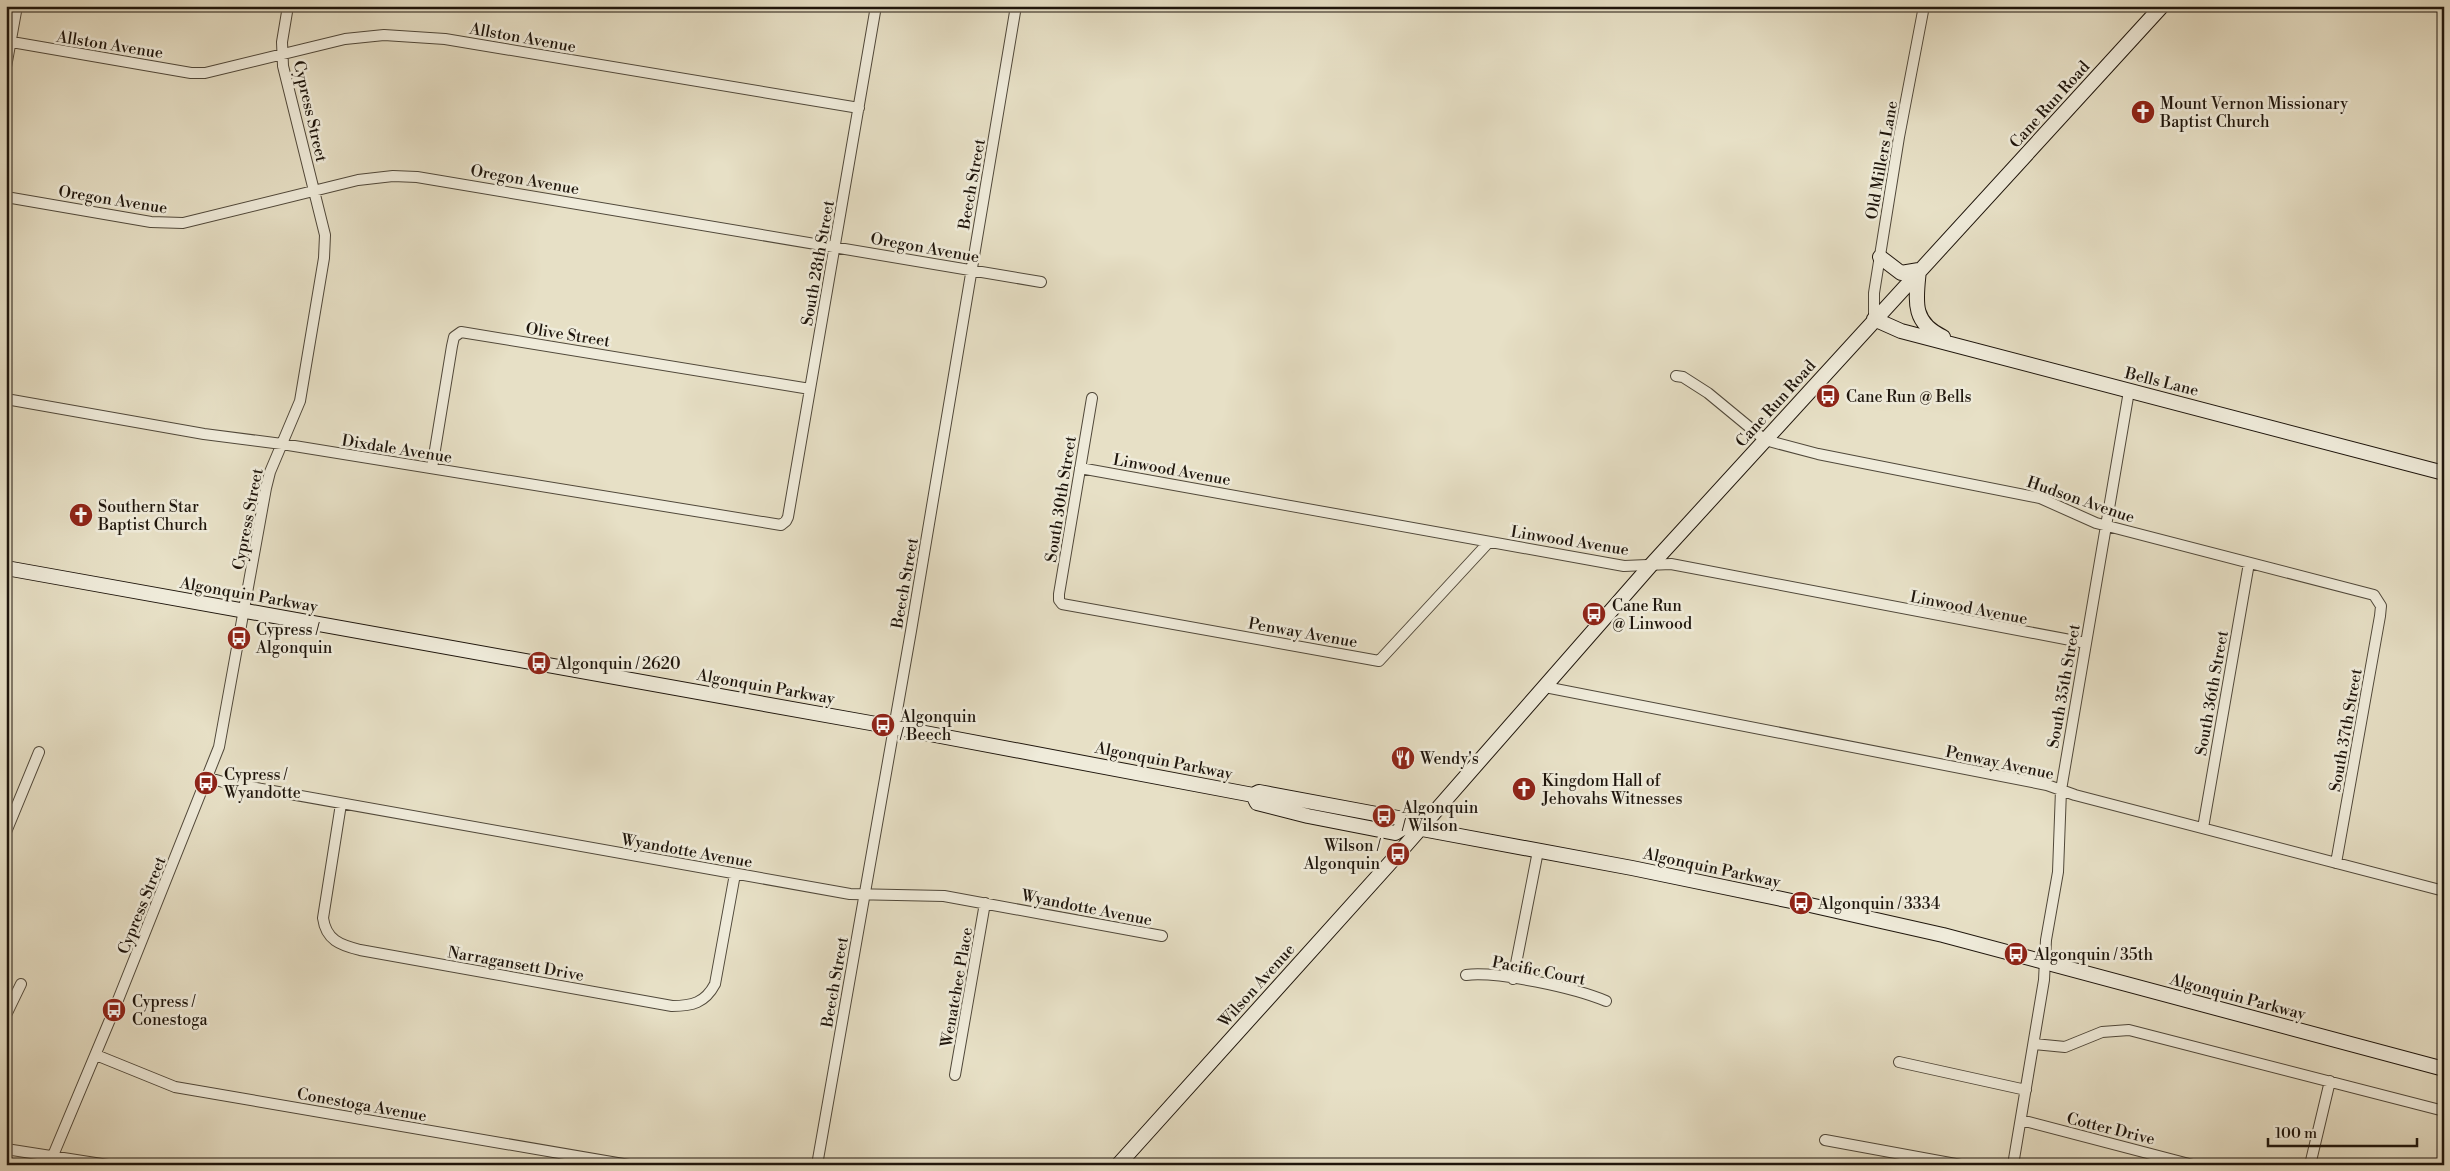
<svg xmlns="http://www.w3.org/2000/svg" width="2450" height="1171" viewBox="0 0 2450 1171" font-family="'Libre Bodoni',serif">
	<rect width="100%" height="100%" fill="#e7e0c6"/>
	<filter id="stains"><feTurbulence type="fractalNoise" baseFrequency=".004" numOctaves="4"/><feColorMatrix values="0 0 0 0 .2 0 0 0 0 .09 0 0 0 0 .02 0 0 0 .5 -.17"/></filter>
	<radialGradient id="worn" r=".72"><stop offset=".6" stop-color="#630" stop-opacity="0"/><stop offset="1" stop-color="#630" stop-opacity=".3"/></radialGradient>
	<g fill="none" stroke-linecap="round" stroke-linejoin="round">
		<!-- street casing -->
		<g stroke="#50483a" stroke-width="12">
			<path id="street" d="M6,41L191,73H205L345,39L384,35L445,39L859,108
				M6,67L17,6
				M6,197L151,222L183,223L358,180L393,176L417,177L1041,282
				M1874,319V293L1899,137L1924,6
				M1676,376L1683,377L1708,393L1765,440L1818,454L2040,498L2096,523L2374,595L2381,606L2380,616L2336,863
				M1092,398L1059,594V600L1062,604L1379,661L1489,542
				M6,399L204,434L282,444L781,525L786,521L788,517L876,6
				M432,468L452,346L454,337L461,332L810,389
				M1080,468L1624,566L1671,564L2086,643
				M1545,687L2047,785L2075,795L2444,891
				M209,778L223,782L850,894L944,896L1162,936
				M341,804L323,918C326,940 340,945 360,950L672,1006C692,1006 705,1003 715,984L735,874
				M2203,828L2249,563
				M6,832L39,752
				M1466,975C1498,971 1575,988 1606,1001
				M1513,979L1538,851
				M6,1015L21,984
				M2034,1044L2065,1047L2102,1032L2129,1030L2444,1111
				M96,1055L175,1087L629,1165
				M1899,1062L2026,1090
				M955,1075L985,903
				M2021,1120L2193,1165
				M1825,1140L1961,1165
				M6,1149L108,1165
				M49,1165L114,1010L219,747L266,488L270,472L300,401L324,258L325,235L283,66L282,42L288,6
				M817,1165L911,631L1016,6
				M2013,1165L2044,980L2046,940L2058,872L2061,790L2129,391
				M2310,1165L2330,1081"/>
		</g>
		<!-- secondary casing -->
		<g stroke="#1e150c" stroke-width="16">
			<path id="secondary" d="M1880,257L1901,273L1919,270C1916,300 1911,322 1943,337
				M1874,319L1901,331L2444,473
				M6,568L893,727L1253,795L1259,792L1398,818L1406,826L1632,868L1801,903L1943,935L2444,1069
				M1253,795L1257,803L1308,816L1395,833L1406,826
				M1118,1165L1398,854L1651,565L2162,6"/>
		</g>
		<!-- street -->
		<use href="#street" stroke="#efebda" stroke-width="10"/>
		<!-- secondary -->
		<use href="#secondary" stroke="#efebda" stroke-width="14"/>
	</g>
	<!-- icons -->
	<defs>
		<g id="church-disc" transform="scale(1.25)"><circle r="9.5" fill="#8f2418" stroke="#efebda"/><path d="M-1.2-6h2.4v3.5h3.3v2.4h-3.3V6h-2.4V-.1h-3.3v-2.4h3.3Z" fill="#fff"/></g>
		<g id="bus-disc" transform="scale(1.25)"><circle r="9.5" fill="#8f2418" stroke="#efebda"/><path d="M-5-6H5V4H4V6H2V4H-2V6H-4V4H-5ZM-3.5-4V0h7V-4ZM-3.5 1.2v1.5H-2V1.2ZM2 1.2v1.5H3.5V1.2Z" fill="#fff"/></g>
		<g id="restaurant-disc" transform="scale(1.25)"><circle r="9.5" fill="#8f2418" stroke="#efebda"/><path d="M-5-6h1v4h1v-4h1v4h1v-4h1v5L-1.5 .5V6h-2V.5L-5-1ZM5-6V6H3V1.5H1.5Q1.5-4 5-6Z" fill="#fff"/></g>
	</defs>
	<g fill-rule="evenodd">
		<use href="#church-disc" x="2143" y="112"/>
		<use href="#bus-disc" x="1828" y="396"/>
		<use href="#church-disc" x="81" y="515"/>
		<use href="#bus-disc" x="1594" y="614"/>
		<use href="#bus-disc" x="239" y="638"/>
		<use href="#bus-disc" x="539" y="663"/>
		<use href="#bus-disc" x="883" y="725"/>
		<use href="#restaurant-disc" x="1403" y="758"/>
		<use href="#bus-disc" x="206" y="783"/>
		<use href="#church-disc" x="1524" y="789"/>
		<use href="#bus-disc" x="1384" y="816"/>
		<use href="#bus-disc" x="1398" y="854"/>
		<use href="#bus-disc" x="1801" y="903"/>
		<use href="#bus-disc" x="2016" y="954"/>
		<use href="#bus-disc" x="114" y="1010"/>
	</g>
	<g text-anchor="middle" stroke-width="5" stroke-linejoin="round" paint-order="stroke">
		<!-- street labels -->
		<g font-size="16" fill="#1e150c" stroke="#efebda">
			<text transform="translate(523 37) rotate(10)" y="6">Allston Avenue</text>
			<text transform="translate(110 44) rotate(9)" y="6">Allston Avenue</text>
			<text transform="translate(2049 104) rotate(-48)" y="6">Cane Run Road</text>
			<text transform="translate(311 111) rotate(77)" y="6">Cypress Street</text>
			<text transform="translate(1881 160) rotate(-80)" y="6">Old Millers Lane</text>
			<text transform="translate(525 179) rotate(10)" y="6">Oregon Avenue</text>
			<text transform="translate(971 184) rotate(-80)" y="6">Beech Street</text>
			<text transform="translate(113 199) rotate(9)" y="6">Oregon Avenue</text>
			<text transform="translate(925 247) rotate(10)" y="6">Oregon Avenue</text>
			<text transform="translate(817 263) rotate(-80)" y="6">South 28th Street</text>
			<text transform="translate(568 334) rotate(9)" y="6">Olive Street</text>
			<text transform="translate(2162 381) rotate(14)" y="6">Bells Lane</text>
			<text transform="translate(1775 403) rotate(-48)" y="6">Cane Run Road</text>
			<text transform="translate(397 448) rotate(9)" y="6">Dixdale Avenue</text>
			<text transform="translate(1172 469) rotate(10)" y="6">Linwood Avenue</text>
			<text transform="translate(1060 499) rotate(-81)" y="6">South 30th Street</text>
			<text transform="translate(2081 499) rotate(19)" y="6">Hudson Avenue</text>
			<text transform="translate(247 519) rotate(-79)" y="6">Cypress Street</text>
			<text transform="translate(1570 540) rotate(9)" y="6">Linwood Avenue</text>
			<text transform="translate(904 583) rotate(-80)" y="6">Beech Street</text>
			<text transform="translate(249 594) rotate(10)" y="6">Algonquin Parkway</text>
			<text transform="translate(1969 607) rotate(11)" y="6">Linwood Avenue</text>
			<text transform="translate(1303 632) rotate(10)" y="6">Penway Avenue</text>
			<text transform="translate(766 686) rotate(10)" y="6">Algonquin Parkway</text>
			<text transform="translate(2063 686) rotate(-80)" y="6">South 35th Street</text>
			<text transform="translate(2211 693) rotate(-80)" y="6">South 36th Street</text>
			<text transform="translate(2345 730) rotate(-80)" y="6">South 37th Street</text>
			<text transform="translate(1164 760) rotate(11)" y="6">Algonquin Parkway</text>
			<text transform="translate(2000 762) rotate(12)" y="6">Penway Avenue</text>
			<text transform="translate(687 850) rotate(10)" y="6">Wyandotte Avenue</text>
			<text transform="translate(1712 867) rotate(12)" y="6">Algonquin Parkway</text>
			<text transform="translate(141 905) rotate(-68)" y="6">Cypress Street</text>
			<text transform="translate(1087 907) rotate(11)" y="6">Wyandotte Avenue</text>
			<text transform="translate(516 963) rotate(10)" y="6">Narragansett Drive</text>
			<text transform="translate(1539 970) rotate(11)" y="6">Pacific Court</text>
			<text transform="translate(834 982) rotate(-80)" y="6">Beech Street</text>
			<text transform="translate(1256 985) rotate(-48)" y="6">Wilson Avenue</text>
			<text transform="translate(956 987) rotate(-80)" y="6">Wenatchee Place</text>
			<text transform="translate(2238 996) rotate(15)" y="6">Algonquin Parkway</text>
			<text transform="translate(362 1104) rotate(10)" y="6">Conestoga Avenue</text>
			<text transform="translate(2111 1128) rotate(14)" y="6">Cotter Drive</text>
		</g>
		<!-- poi labels -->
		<g font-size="16" fill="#1e150c" stroke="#efebda" text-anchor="start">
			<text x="2160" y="109">Mount Vernon Missionary<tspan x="2160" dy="18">Baptist Church</tspan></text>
			<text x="1846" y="402">Cane Run @ Bells</text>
			<text x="98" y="512">Southern Star<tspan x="98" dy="18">Baptist Church</tspan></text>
			<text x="1612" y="611">Cane Run<tspan x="1612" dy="18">@ Linwood</tspan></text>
			<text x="256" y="635">Cypress /<tspan x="256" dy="18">Algonquin</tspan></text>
			<text x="556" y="669">Algonquin / 2620</text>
			<text x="900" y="722">Algonquin<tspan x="900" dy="18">/ Beech</tspan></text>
			<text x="1420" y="764">Wendy's</text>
			<text x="224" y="780">Cypress /<tspan x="224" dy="18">Wyandotte</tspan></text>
			<text x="1542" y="786">Kingdom Hall of<tspan x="1542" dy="18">Jehovahs Witnesses</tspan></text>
			<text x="1402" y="813">Algonquin<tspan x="1402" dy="18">/ Wilson</tspan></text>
			<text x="1380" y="851" text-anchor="end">Wilson /<tspan x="1380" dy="18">Algonquin</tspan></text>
			<text x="1818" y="909">Algonquin / 3334</text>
			<text x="2034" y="960">Algonquin / 35th</text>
			<text x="132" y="1007">Cypress /<tspan x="132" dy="18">Conestoga</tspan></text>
		</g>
	</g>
	<!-- margin -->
	<rect width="2450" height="1171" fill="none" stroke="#e7e0c6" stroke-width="25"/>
	<rect x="8" y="8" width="2435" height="1156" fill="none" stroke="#1e150c" stroke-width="2.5"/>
	<rect x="12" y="12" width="2425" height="1146" fill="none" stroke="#1e150c"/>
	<!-- scale -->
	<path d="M2268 1138v8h149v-8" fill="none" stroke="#1e150c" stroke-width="2.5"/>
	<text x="2275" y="1138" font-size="15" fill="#1e150c" stroke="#efebda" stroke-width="4" paint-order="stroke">100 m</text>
	<rect width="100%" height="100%" filter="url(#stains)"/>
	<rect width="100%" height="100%" fill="url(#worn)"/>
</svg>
